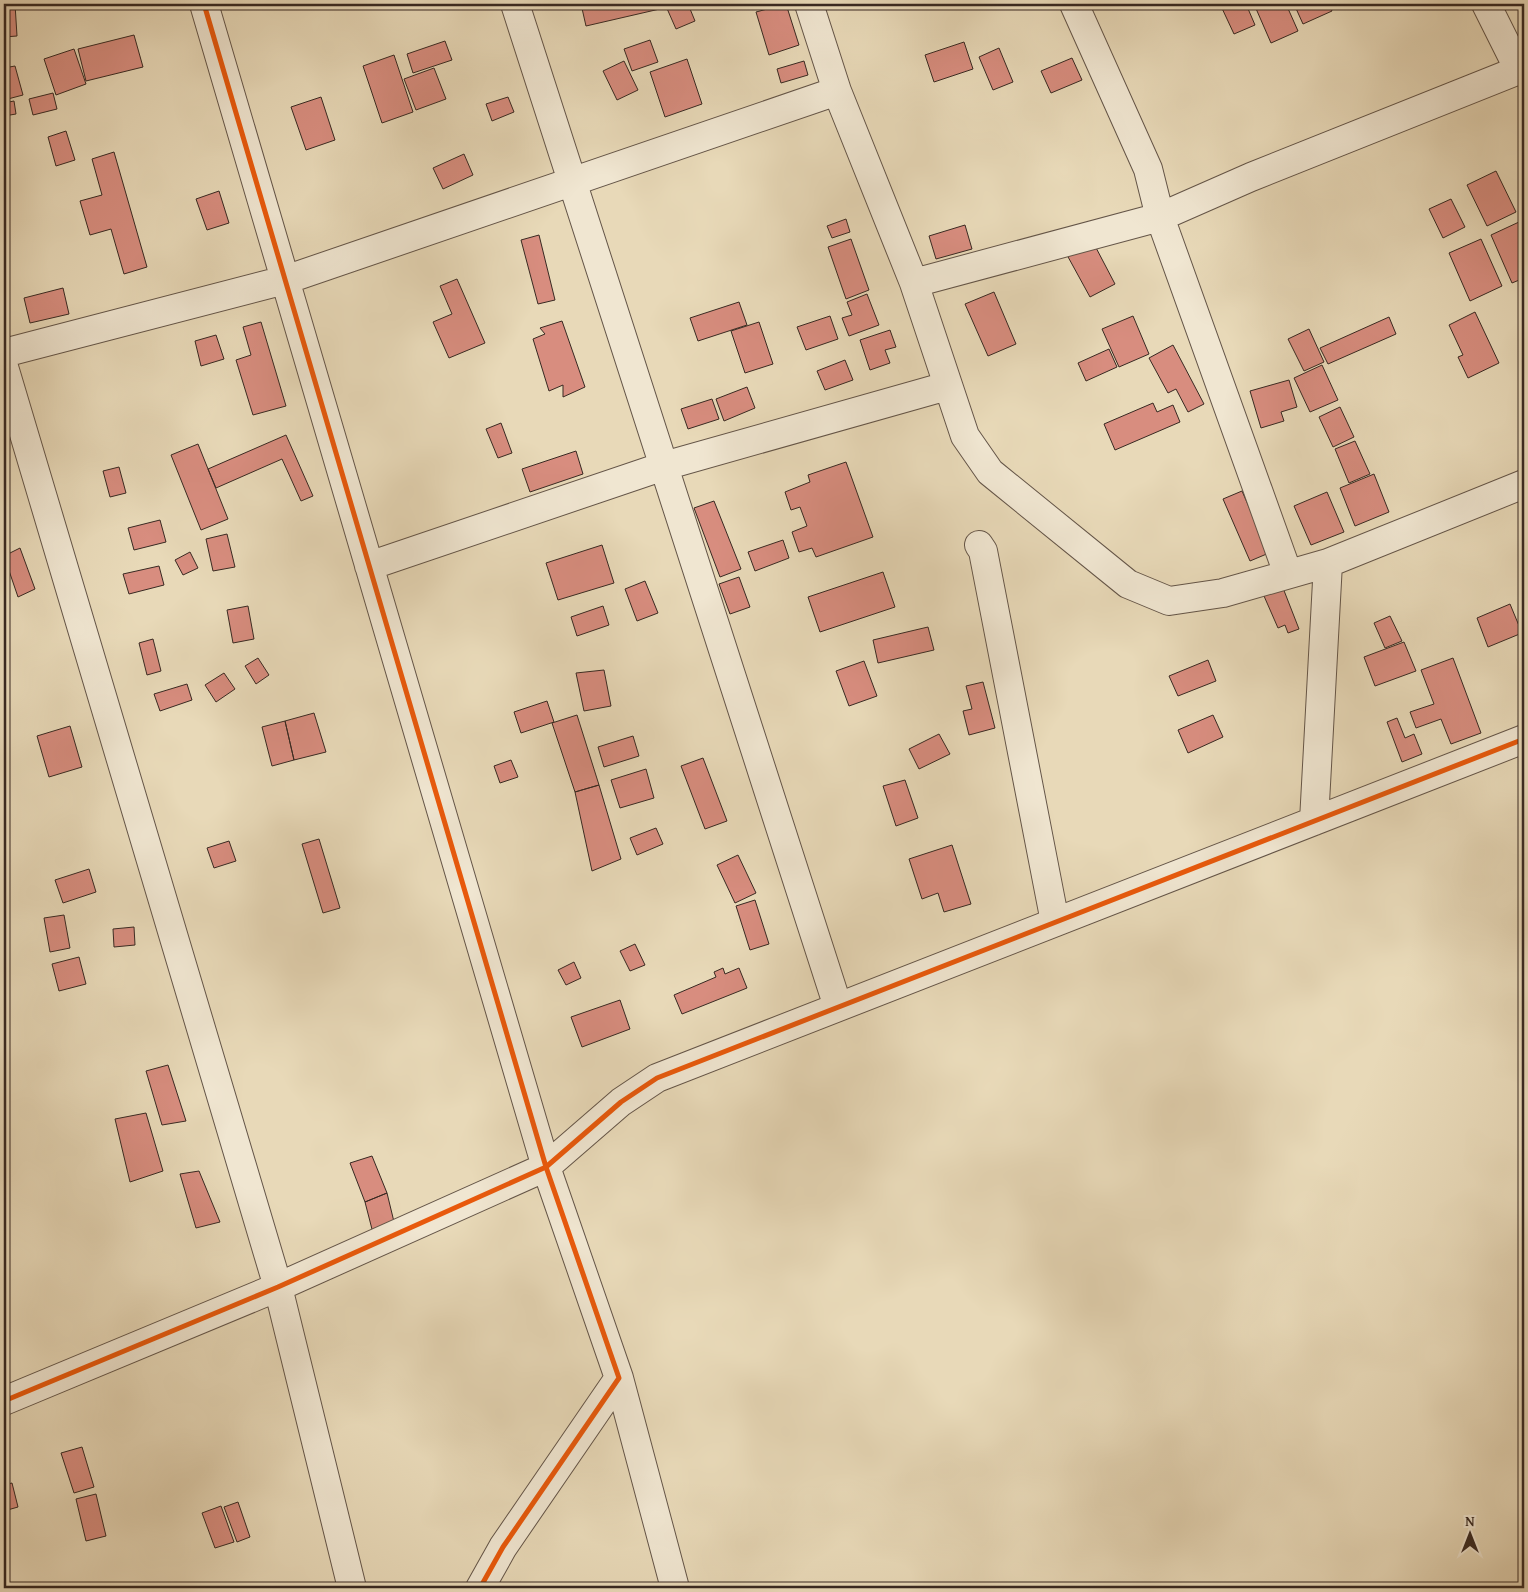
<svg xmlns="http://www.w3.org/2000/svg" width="1528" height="1592" viewBox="0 0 1528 1592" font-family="'Gentium Book Plus',serif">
	<rect width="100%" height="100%" fill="#e8d9b8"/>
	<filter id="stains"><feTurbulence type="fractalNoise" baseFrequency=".004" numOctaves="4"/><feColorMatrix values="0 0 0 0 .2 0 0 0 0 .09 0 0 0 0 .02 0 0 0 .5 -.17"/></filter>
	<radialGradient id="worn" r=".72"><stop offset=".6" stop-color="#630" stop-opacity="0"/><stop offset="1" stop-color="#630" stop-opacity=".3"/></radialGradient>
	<!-- building -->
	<path fill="#d88d7f" stroke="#382922" d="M4,4H15L17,36L4,37Z
		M581,4H663L664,8L586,26Z
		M665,4H688L695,21L676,29Z
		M786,4L799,45L769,55L756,12Z
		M1220,4H1246L1255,25L1234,34Z
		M1254,4H1286L1298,31L1271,43Z
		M1294,4H1329L1332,11L1303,24Z
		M134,35L143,67L86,81L78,49Z
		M650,40L658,62L632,71L624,49Z
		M445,41L452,60L413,73L407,54Z
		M964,42L973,69L934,82L925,55Z
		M999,48L1013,82L993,90L979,57Z
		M74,49L86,84L56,95L44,59Z
		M394,55L413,112L382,123L363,66Z
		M1072,58L1082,80L1051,93L1041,71Z
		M687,59L702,104L665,117L650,72Z
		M624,61L638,90L617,100L603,71Z
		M804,61L808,75L781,83L777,69Z
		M15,66L23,95L4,100V68Z
		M434,68L446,99L416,110L404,79Z
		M53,93L57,109L33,115L29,99Z
		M321,97L335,140L306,150L291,107Z
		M508,97L514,112L492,121L486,104Z
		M14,101L16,114L4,116V103Z
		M66,131L75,160L56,166L48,137Z
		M114,152L147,267L124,274L111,229L90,235L80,201L102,195L92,159Z
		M464,154L473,175L443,189L433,168Z
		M1496,171L1516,212L1487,226L1467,185Z
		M219,191L229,223L207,230L196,199Z
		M1451,199L1465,227L1443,238L1429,209Z
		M846,219L850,232L832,238L827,226Z
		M1519,222L1524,233V278L1512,283L1491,235Z
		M965,225L972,249L936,259L929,236Z
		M539,235L555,300L538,304L521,240Z
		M851,239L869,290L846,299L828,247Z
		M1481,239L1502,286L1470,301L1449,253Z
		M1093,242L1115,284L1090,297L1067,255Z
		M457,279L485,343L449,358L433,322L452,314L440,286Z
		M63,288L69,314L30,323L24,298Z
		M994,292L1016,344L988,356L965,304Z
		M867,294L879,325L849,336L842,318L852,315L847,302Z
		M739,302L747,325L698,341L690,318Z
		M1475,312L1499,363L1468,378L1458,357L1463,355L1449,325Z
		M830,316L838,339L806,350L797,327Z
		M1133,316L1149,354L1119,367L1102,329Z
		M1389,317L1396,334L1328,364L1320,348Z
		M562,321L585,387L563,397V385L549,391L533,339L545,334L540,328Z
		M261,322L286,406L253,415L236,360L251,355L243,327Z
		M759,322L773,364L745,373L731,331Z
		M1309,329L1324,362L1304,371L1288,339Z
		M890,330L896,347L885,350L890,363L870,370L860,340Z
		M216,335L224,359L201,366L195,341Z
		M1173,345L1204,404L1188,412L1176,389L1168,393L1149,358Z
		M1109,349L1117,367L1086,381L1078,363Z
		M845,360L853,380L825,390L817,371Z
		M1322,365L1338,400L1310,412L1294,378Z
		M1289,380L1297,407L1281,412L1284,421L1261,428L1250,391Z
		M747,387L755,408L724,421L716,399Z
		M712,399L719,419L688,429L681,409Z
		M1153,403L1157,412L1173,405L1180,422L1115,450L1104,424Z
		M1340,407L1354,437L1333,447L1319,417Z
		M501,423L512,453L498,458L486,429Z
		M286,435L313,496L301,501L282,459L216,488L208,469Z
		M1355,441L1370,474L1349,483L1335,449Z
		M198,444L228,519L201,530L171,455Z
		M576,451L583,474L530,492L522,469Z
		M846,462L873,537L816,557L812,548L799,552L792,532L807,526L800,507L791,510L785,492L810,482L808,475Z
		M119,467L126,493L110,497L103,471Z
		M1374,474L1389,512L1355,526L1340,488Z
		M1242,491L1269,553L1250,561L1223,499Z
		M1327,492L1344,532L1311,545L1294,506Z
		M714,501L741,569L720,577L694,508Z
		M160,520L166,542L134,550L128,528Z
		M227,534L235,567L213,571L206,539Z
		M783,540L789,558L755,571L748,552Z
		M602,545L614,583L558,600L546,563Z
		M20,548L35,589L18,597L4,556Z
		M190,552L198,568L183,575L175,560Z
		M159,566L164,585L129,594L123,574Z
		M883,572L895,607L820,632L808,597Z
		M739,577L750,607L730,614L719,584Z
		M645,581L658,613L637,621L625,589Z
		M1283,588L1299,629L1288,633L1285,625L1278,628L1264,596Z
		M1510,604L1522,633L1488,647L1477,618Z
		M248,606L254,639L233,643L227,610Z
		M603,606L609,625L577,636L571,617Z
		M1390,616L1402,641L1385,648L1374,623Z
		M928,627L934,650L878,663L873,640Z
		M153,639L161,671L147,675L139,643Z
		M1404,642L1416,671L1375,686L1364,657Z
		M258,658L269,675L256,684L245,666Z
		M1453,658L1481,733L1451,744L1441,719L1416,728L1410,712L1434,704L1421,670Z
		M1208,660L1216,681L1178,696L1169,676Z
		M864,661L877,696L849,706L836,671Z
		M604,670L611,706L584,711L576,673Z
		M224,673L235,689L216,702L205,685Z
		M983,682L995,728L969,735L963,711L972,709L966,686Z
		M187,684L192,700L160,711L154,694Z
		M547,701L554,722L521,733L514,712Z
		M314,713L326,752L294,760L285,721Z
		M577,715L599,785L575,792L552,723Z
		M1213,715L1223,737L1188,753L1178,730Z
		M1397,718L1405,738L1414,734L1422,754L1402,762L1387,722Z
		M285,721L294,760L272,766L262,727Z
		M70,726L82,767L49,777L37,736Z
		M939,734L950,754L919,769L909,749Z
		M633,736L639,756L604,767L598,747Z
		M703,758L727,821L705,829L681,766Z
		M511,760L518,777L500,783L494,766Z
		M646,769L654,798L620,808L611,780Z
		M905,780L918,818L896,826L883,786Z
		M599,785L621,859L592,871L575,792Z
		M656,828L663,844L637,855L630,838Z
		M319,839L340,908L323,913L302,844Z
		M229,841L236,861L214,868L207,848Z
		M952,845L971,904L944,912L938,893L922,899L909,859Z
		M738,855L756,893L735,903L717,865Z
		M89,869L96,892L63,903L55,880Z
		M755,900L769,944L750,950L736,906Z
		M64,915L70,948L50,952L44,918Z
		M134,927L135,945L114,947L113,929Z
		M635,944L645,965L630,971L620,951Z
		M79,957L86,984L59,991L52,964Z
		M574,962L581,978L566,985L558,970Z
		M723,968L725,974L739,968L747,988L682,1014L674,995L716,977L714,972Z
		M620,1000L630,1029L582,1047L571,1017Z
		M168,1065L186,1121L162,1125L146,1071Z
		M146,1113L163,1171L130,1182L115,1119Z
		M372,1156L387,1193L365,1202L350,1163Z
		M199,1171L220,1222L196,1228L180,1174Z
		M387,1193L395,1226L374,1237L365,1202Z
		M4,1320L9,1337L4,1339Z
		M82,1447L94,1487L74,1493L61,1453Z
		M12,1483L18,1507L4,1511V1485Z
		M96,1494L106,1536L86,1541L76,1499Z
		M238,1502L250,1537L237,1542L224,1507Z
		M221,1506L234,1542L215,1548L202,1513Z"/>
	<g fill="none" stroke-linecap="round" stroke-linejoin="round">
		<!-- minor casing -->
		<g stroke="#645548" stroke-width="30">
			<path id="minor" d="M204,4L546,1167L619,1378L503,1547L480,1588
				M515,4L838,1007
				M809,4L837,91L914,283L965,436L990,472L1128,584L1169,601L1223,593L1328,563
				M1074,4L1148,169L1160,217L1288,574
				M1486,4L1519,70
				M914,283L1160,217L1251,177L1524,68
				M4,353L285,280L837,91
				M4,367L278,1287L352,1588
				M979,545L983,551L1055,922
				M369,566L664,466L947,386
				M1314,821L1328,563L1524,484
				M619,1378L675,1588
				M4,1401L278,1287L546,1167L621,1102L657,1078L1524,739"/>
		</g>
		<!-- minor -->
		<use href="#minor" stroke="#f0e6d1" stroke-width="28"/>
		<!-- cycleway casing -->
		<g stroke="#f0e6d1" stroke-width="8">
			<path id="cycleway" d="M204,4L546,1167L619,1378L503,1547L480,1588
				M4,1401L278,1287L546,1167L621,1102L657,1078L1524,739"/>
		</g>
		<!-- cycleway -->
		<use href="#cycleway" stroke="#e8590c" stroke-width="5"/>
	</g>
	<!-- margin -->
	<rect width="1528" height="1592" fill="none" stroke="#e8d9b8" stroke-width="20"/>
	<rect x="5" y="5" width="1518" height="1582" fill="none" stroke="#382922" stroke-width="2.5"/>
	<rect x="10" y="10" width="1508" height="1572" fill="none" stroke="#382922"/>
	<!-- north arrow -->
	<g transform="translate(1470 1534)" stroke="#f0e6d1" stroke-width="4" paint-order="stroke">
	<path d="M0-4L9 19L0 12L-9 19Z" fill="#382922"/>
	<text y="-8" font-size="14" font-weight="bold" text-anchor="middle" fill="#382922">N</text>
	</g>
	<rect width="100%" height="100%" filter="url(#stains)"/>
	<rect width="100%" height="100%" fill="url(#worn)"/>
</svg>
